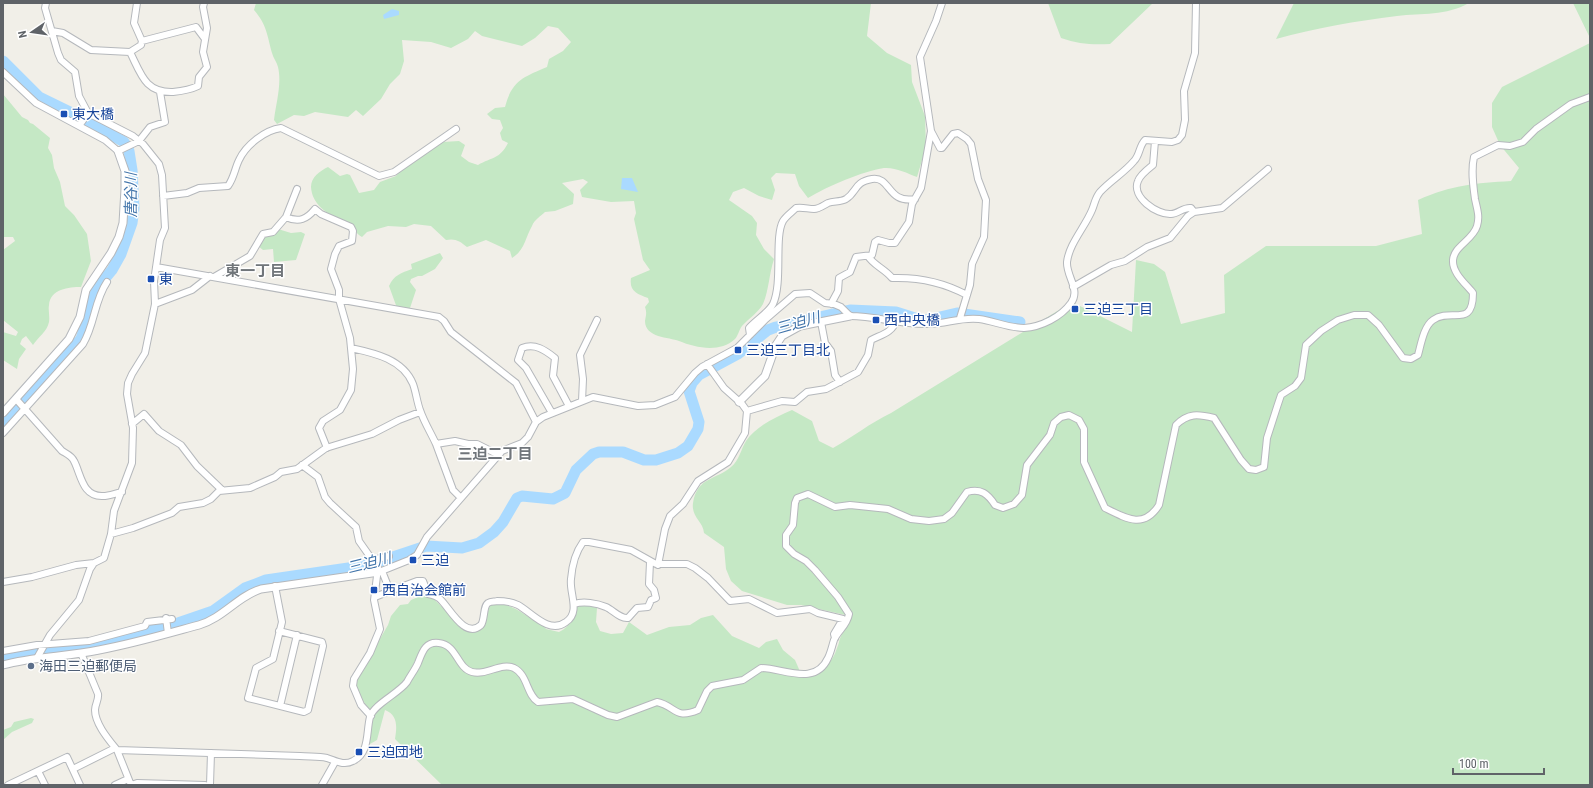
<svg xmlns="http://www.w3.org/2000/svg" width="1593" height="788" viewBox="0 0 1593 788" font-family="'Roboto Condensed','Noto Sans JP',sans-serif">
	<rect width="100%" height="100%" fill="#f1efe8"/>
	<!-- green -->
	<path fill="#c5e8c5" d="M256,3H871L867,36L887,53L911,65L912,82L925,116L926,147L917,177C907,173 895,167 884,168C863,171 826,187 808,198L799,186L795,174L776,173L771,178L775,190L772,200L759,196L744,188L733,192L729,200L752,216L757,223L756,235L764,249L774,259C769,274 769,290 763,304C758,313 749,318 742,326C739,330 738,336 735,339C720,353 696,348 679,341C669,337 645,338 645,321C646,315 647,313 645,307L649,302L648,298C637,294 629,291 631,278L650,270L643,260L634,219L636,213L634,201L611,202L582,197L580,190L588,182L583,179L562,183L574,194L573,204L555,211L545,212C541,216 534,220 532,226C525,238 525,250 512,258L510,251L486,240L467,247C460,241 455,238 446,240L431,226L414,224L406,227L388,226L367,232L362,237C356,234 356,230 351,226C349,223 344,222 340,220C326,213 312,204 311,187C311,177 320,171 328,167L340,176L347,174L350,175L359,193L374,190L380,182L396,176L399,172L443,142L459,141L465,145L461,156L469,162L478,165C492,157 500,159 508,143L502,140L500,133L503,128L500,120L492,119L487,114L495,108L505,107C512,80 524,77 547,67L549,59L563,51L571,42L558,28L548,26L535,38L522,46L482,36L475,31L468,39L451,48L431,42L402,40L404,61L400,74L390,84L381,99L363,116L356,110L348,117L315,112L304,116L294,115L277,124L274,120C276,103 282,84 278,67C277,62 273,58 272,53C267,35 267,25 254,10Z
		M1048,3H1153L1110,44C1092,45 1078,44 1061,38Z
		M1294,3H1469C1446,16 1422,13 1397,16C1356,21 1316,28 1276,39Z
		M1573,3H1590V38Z
		M1590,43V785H442L395,739C397,727 398,715 385,710L377,740L370,744V712L356,689V680L388,625L391,616L400,605L408,604L411,600L425,594L433,598L456,621L473,631L483,628L490,605C512,600 524,617 543,625L546,629L559,632C571,626 574,618 577,605H585L597,608L596,622L600,631L611,634L623,633L629,622L647,635L669,627L690,625L701,618L713,615L732,636L759,648L766,642L777,639L783,650L795,660L802,676C819,674 832,665 837,648C839,644 839,640 841,636C845,628 849,625 850,616L801,605H787L742,591L731,581L726,569L724,547L704,533C703,521 691,517 693,503C697,477 716,480 731,467C739,461 741,449 746,441C756,426 776,417 792,410L812,421L819,441L833,448C853,437 870,423 891,413L1072,302L1132,332L1136,260L1154,264L1165,272L1181,324L1225,313L1224,275L1266,246H1376L1422,234L1418,200C1452,185 1475,183 1511,181L1519,168L1500,145L1492,127V103L1502,87Z
		M3,94L22,117L28,120L30,123L33,124L50,138L48,148L52,155L54,168L60,182L65,206L74,215L87,234L91,261L81,287C69,287 50,289 49,305C48,311 50,316 49,322C47,332 38,337 33,345L26,336L22,339L20,344L26,349L19,359L17,369L3,360V332L16,336L18,332L3,320V250L15,241L13,237H3Z
		M278,229L291,233L301,232L305,234L296,260L274,262L273,249L263,250L258,246L261,238Z
		M440,253L443,258L435,269L422,276H418L411,279L410,282L416,290L410,308H397L389,286C394,275 401,273 412,269L411,264Z
		M31,718L34,719L32,723L12,732L3,740V730L11,727L14,722Z"/>
	<!-- water -->
	<path fill="#aadaff" d="M392,9L399,11V15L384,19L383,15Z
		M622,178H632L638,192L621,189Z"/>
	<g fill="none" stroke-linecap="round" stroke-linejoin="round">
		<!-- river -->
		<path stroke="#aadaff" stroke-width="11" d="M3,61L39,97L80,117L124,142L129,151L132,170L134,208L132,223L121,254L112,270L97,288L81,339L3,426
			M3,657L25,652L94,644L178,623L213,611L245,588L266,580L369,565L426,546L462,548L479,543L494,532L503,522L517,498L522,496L553,499L565,493L576,470L593,454L599,452H623L644,460H656L678,453L688,446L698,429L699,422L689,391L692,383L699,375L738,354L768,330L776,327L850,310L896,312L918,319L927,320L957,313L1020,322"/>
		<!-- minor casing -->
		<g stroke="#b5b8bc" stroke-width="8">
			<path id="minor" d="M942,3L936,21L920,57L931,131L940,148H942L953,134L958,133L967,139L971,144L978,179L986,200L984,237L972,264L970,285L960,318
				M52,31L63,33L91,50L130,52L141,45L142,41L134,23L137,3
				M142,41L196,27L205,39
				M130,52C141,74 145,93 173,92C182,91 190,90 198,86L199,77L207,67L203,52L207,28L203,7L204,3
				M3,72L36,103L105,140L118,151L139,141L150,127L165,122L160,92
				M79,126L88,113
				M1155,141L1153,165C1148,169 1140,175 1138,181C1131,197 1157,215 1171,214C1178,214 1183,207 1191,208L1194,212
				M163,196L187,193L199,188L228,186C234,178 235,168 239,160C246,145 265,130 281,128L379,176L394,172L456,129
				M286,217C299,223 307,219 315,209L321,214L351,227L353,231L352,241L339,246L335,254L331,269L339,290V299L350,338L353,369L351,390L340,410L323,421L319,428L327,448
				M868,256C873,265 885,269 892,278C919,277 943,282 967,295
				M156,267L439,317L444,321L451,332L516,383L536,422
				M214,277L250,256L263,234L273,232L286,217L297,189
				M1073,287L1111,265L1125,261L1147,247L1170,238L1188,216L1194,212L1222,208L1268,169
				M155,304L192,290L210,276
				M831,304L838,291L839,278L850,272L856,257L872,255L875,242L878,240L889,243H895L909,222L912,204L921,188L931,131
				M821,322L825,343L831,351L835,375L840,382
				M750,335L749,328C755,321 769,312 773,304C783,283 774,237 783,221C786,216 792,212 796,208C803,207 808,209 814,209C819,209 824,205 828,203C834,201 841,202 846,199C857,192 854,182 872,179C891,176 887,204 915,199
				M351,348C374,353 403,359 413,384C416,392 417,402 420,410C424,422 431,433 436,444L455,441L468,444H477L499,455
				M707,364L724,388L742,404L747,411
				M16,399L62,451C67,454 72,456 74,461C81,474 82,497 103,496C109,496 116,493 122,492
				M582,401L583,379L580,355L597,320
				M552,413L526,368L518,360L522,348C535,343 545,350 555,358L553,376L569,406
				M132,424L144,414L159,431L181,445L197,466L222,490
				M3,433L83,344C95,324 94,301 107,282
				M436,444L453,490L461,498
				M302,465L318,477L325,497L330,503L356,527L359,541L378,568L374,600L380,629L370,653L354,679L353,686L361,705L371,716
				M111,534L133,528L172,513L179,507L203,503L211,499L219,491L250,488L275,477L281,472L297,469L326,448L372,434L399,420L420,412
				M373,560L389,556
				M658,565L665,529L670,516L683,504L698,481L728,462L745,433L747,411L782,401L795,402L807,392L826,389L858,372L868,355L871,340C880,335 893,333 896,320
				M382,571L390,591L417,581H423L428,594C433,595 437,596 440,599C449,607 465,640 481,625C485,620 483,606 488,603C491,601 495,602 497,601C504,601 512,602 518,605C531,612 549,635 566,622C581,612 569,593 571,579C572,566 575,553 583,542H589L631,550L656,564H687L695,568L708,578L730,601L749,599L777,613L810,609L818,613L843,619L834,634L835,638
				M379,572L409,560L417,555L427,537L502,451L522,443L528,437L536,422L543,417L593,397L638,406L655,405L675,397L695,373L702,367L737,348L766,319L795,294L810,293L825,303L834,304L841,307L850,316C876,316 902,325 928,324C947,324 959,317 979,319C994,321 1009,328 1024,328C1041,327 1061,317 1071,303C1081,290 1066,276 1067,262C1069,244 1085,227 1092,210C1095,203 1095,198 1100,192C1111,180 1124,173 1134,161C1140,155 1139,146 1145,140L1172,142L1178,140L1182,135L1185,120L1184,91L1195,53L1196,3
				M3,582L32,577L76,565L94,563
				M275,586L282,622L273,659L256,668L248,698L304,712L308,710L323,646L322,642L279,631
				M375,597L390,591
				M574,604C583,601 597,603 606,607C613,610 620,619 628,618L637,608L648,607L651,600L656,598L654,590L649,584L650,562
				M166,618L168,633
				M3,651L37,645L89,641L145,626L147,622L172,619
				M81,653L98,694C99,700 95,704 95,710C95,724 109,740 117,750L300,756C309,757 318,756 327,758C336,761 344,766 353,761C370,753 366,732 370,717C374,704 398,694 407,682C410,676 415,670 418,663C422,653 425,641 439,643C457,645 457,668 472,672C486,676 501,662 514,668C528,675 526,694 538,702L573,699L608,715L617,717L657,702C676,706 674,720 698,710L707,691L712,686L743,680L761,668C783,668 815,687 828,658C831,652 832,646 834,640C838,630 847,626 849,614L838,597L815,570L806,561L794,554L786,546V535L793,525L795,503L797,498L808,494L835,507L850,505L888,509L911,519L929,521L944,519L952,513L967,492C981,488 988,494 995,505L1003,508L1014,504L1022,495L1027,465L1050,435L1054,423L1061,417L1069,415L1079,420L1084,429V462L1105,508C1127,519 1144,529 1159,505L1176,425C1188,413 1198,414 1214,418L1241,460L1249,469L1256,470L1264,467L1267,438L1277,407L1281,395L1295,386L1301,378L1306,345L1321,331L1338,320L1354,315H1368L1379,325L1403,358L1411,359L1418,355C1421,344 1424,326 1433,320C1451,307 1473,329 1473,293C1466,284 1452,273 1453,260C1454,246 1473,240 1477,226C1480,216 1477,209 1475,199C1473,185 1471,170 1474,157L1498,145L1510,146L1523,142L1536,129L1571,104L1590,97
				M37,658L50,635L79,600L90,569L94,563L104,558L111,534L114,511L132,463L133,428L127,394L128,383L132,374L145,353L155,304L154,281L160,240L165,228L162,175L159,164L143,144L133,136L88,113L79,96L75,72L61,60L58,53L45,8L46,3
				M280,706L297,635
				M117,750L131,785
				M73,769L115,748
				M38,771L45,785
				M8,785L67,757L80,785
				M115,785L128,779
				M131,785L137,783L205,785
				M210,785L211,753
				M322,785L335,762"/>
		</g>
		<!-- tertiary casing -->
		<g stroke="#b5b8bc" stroke-width="9">
			<path id="tertiary" d="M739,402L765,376L776,345L782,336L800,326L850,316
				M3,413L69,339L80,317L86,290L111,253L119,237L123,223L125,189V171L118,151
				M3,665C34,656 67,657 99,650C132,644 166,634 199,625C223,618 238,596 261,589L379,572"/>
		</g>
		<!-- minor -->
		<use href="#minor" stroke="#fff" stroke-width="6"/>
		<!-- tertiary -->
		<use href="#tertiary" stroke="#fff" stroke-width="7"/>
	</g>
	<!-- markers -->
	<g fill="#1a4fb4" stroke="#fff" stroke-width="1.5">
		<rect x="60" y="110" width="8" height="8" rx="2"/>
		<rect x="147" y="275" width="8" height="8" rx="2"/>
		<rect x="1071" y="305" width="8" height="8" rx="2"/>
		<rect x="872" y="316" width="8" height="8" rx="2"/>
		<rect x="734" y="346" width="8" height="8" rx="2"/>
		<rect x="409" y="556" width="8" height="8" rx="2"/>
		<rect x="370" y="586" width="8" height="8" rx="2"/>
		<rect x="355" y="748" width="8" height="8" rx="2"/>
	</g>
	<circle fill="#5c6f8a" stroke="#fff" stroke-width="1.5" cx="31" cy="666" r="4"/>
	<g text-anchor="middle" stroke-width="3" stroke-linejoin="round" paint-order="stroke">
		<!-- transit labels -->
		<g font-size="14" fill="#164399" stroke="#fff" text-anchor="start">
			<text x="72" y="119">東大橋</text>
			<text x="159" y="284">東</text>
			<text x="1083" y="314">三迫三丁目</text>
			<text x="884" y="325">西中央橋</text>
			<text x="746" y="355">三迫三丁目北</text>
			<text x="421" y="565">三迫</text>
			<text x="382" y="595">西自治会館前</text>
			<text x="367" y="757">三迫団地</text>
		</g>
		<!-- service labels -->
		<g font-size="14" fill="#4e5e75" stroke="#fff" text-anchor="start">
			<text x="39" y="671">海田三迫郵便局</text>
		</g>
		<!-- water labels -->
		<g font-size="15" font-style="italic" fill="#4174aa" stroke="#fff">
			<text transform="translate(131 195) rotate(-90)" y="5">唐谷川</text>
			<text transform="translate(798 323) rotate(-16)" y="5">三迫川</text>
			<text transform="translate(369 563) rotate(-14)" y="5">三迫川</text>
		</g>
		<!-- neighbourhood labels -->
		<g font-size="15" font-weight="bold" fill="#70757a" stroke="#fff">
			<text x="255" y="276">東一丁目</text>
			<text x="495" y="459">三迫二丁目</text>
		</g>
	</g>
	<!-- border -->
	<rect width="1593" height="788" fill="none" stroke="#5f6368" stroke-width="8"/>
	<!-- north arrow -->
	<g transform="translate(32 32) rotate(257)" stroke="#ffffff" stroke-width="3" paint-order="stroke">
	<path d="M0-3L7 15L0 10L-7 15Z" fill="#5f6368"/>
	<text y="-6" font-size="11" font-weight="bold" text-anchor="middle" fill="#5f6368">N</text>
	</g>
	<!-- scale -->
	<path d="M1453 768v6h91v-6" fill="none" stroke="#5f6368" stroke-width="2"/>
	<text x="1459" y="768" font-size="12" fill="#5f6368" stroke="#ffffff" stroke-width="3" paint-order="stroke">100 m</text>
</svg>
